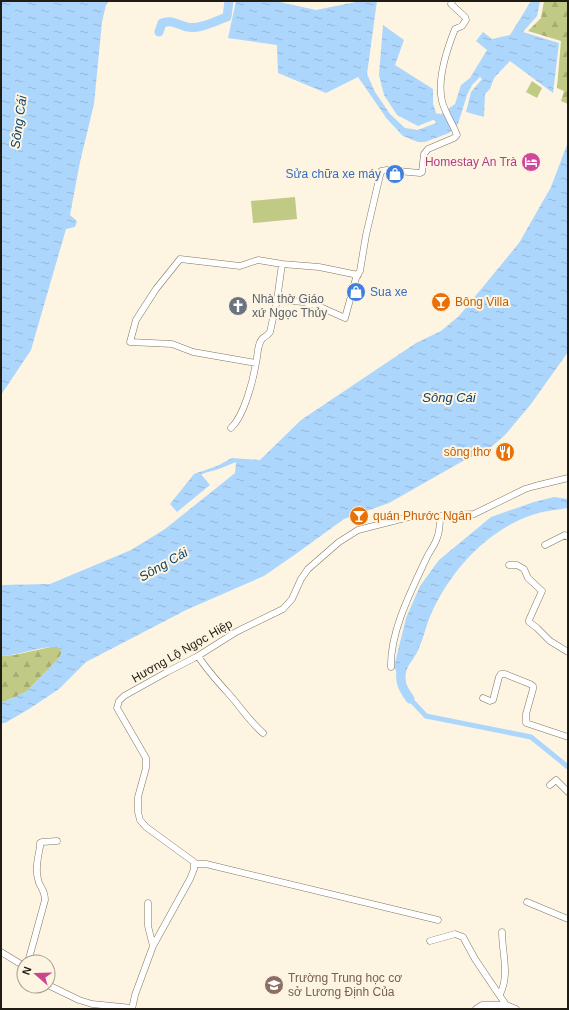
<svg xmlns="http://www.w3.org/2000/svg" width="569" height="1010" viewBox="0 0 569 1010" font-family="Helvetica,sans-serif">
	<defs>
		<pattern id="forest-firs" width="22" height="20" patternUnits="userSpaceOnUse"><rect width="22" height="20" fill="#c0ca85"/><path d="M5 1l3.5 6h-7zM16 11l3.5 6h-7z" fill="#a5ad72"/></pattern>
		<pattern id="water-ripples" width="26" height="14" patternUnits="userSpaceOnUse"><rect width="26" height="14" fill="#add6fc"/><path d="M2 4q2-2 4 0t4 0M15 11q2-2 4 0t4 0" fill="none" stroke="#95b7d7"/></pattern>
	</defs>
	<rect width="100%" height="100%" fill="#fdf5e2"/>
	<!-- forest -->
	<path fill="url(#forest-firs)" d="M544,1H568V104L561,101L564,91L557,88L561,41L528,31L541,18Z
		M51,647H58L62,652L59,658L26,692L1,703V656L14,655Z"/>
	<!-- park -->
	<path fill="#c0ca85" d="M532,81L542,88L537,98L526,92Z
		M295,197L297,219L253,223L251,201Z"/>
	<!-- water -->
	<path fill="url(#water-ripples)" d="M1,1H109L106,5L102,22L94,104L80,162L70,215L77,221L75,227L66,229L31,350L1,395Z
		M236,1H275L316,10L361,1H377L367,74L375,92L390,114L405,128L418,130L441,121V114L455,104L461,85L470,78L487,50L476,41L483,32L492,39L510,35L531,1H540L537,16L523,32L559,43L553,93L510,61L494,78L490,89L485,94L484,117L466,112L471,92L482,79L480,77L472,85L467,95L458,124L449,133L425,142H418L403,136L387,119L358,77L326,93L278,73L277,45L228,38Z
		M383,25L404,40L395,65L433,89V104L438,118L418,126L397,115L384,95L379,75Z
		M568,142V352L531,404L505,435L489,449L463,461L389,503L344,519L300,551L264,576L186,610L86,662L59,689L29,709L5,723H1V703L26,692L59,658L62,652L58,647C40,646 20,655 1,656V585L50,584L131,550L165,529L235,473L236,462L219,469L201,474L210,485L177,512L170,504L194,474L217,466L232,458L260,460L301,420L416,343L441,331L459,316L519,243L551,187Z
		M554,497L568,499V508C556,510 543,511 532,515C487,530 450,571 431,614C426,625 424,637 419,648C416,656 410,662 407,669C403,679 408,690 410,699L394,667L406,618L420,586L439,560L491,517L534,502Z"/>
	<g fill="none" stroke-linecap="round" stroke-linejoin="round">
		<!-- canal -->
		<path stroke="#add6fc" stroke-width="5" d="M410,699L426,716L531,737L568,767"/>
		<!-- river -->
		<path stroke="#add6fc" stroke-width="9" d="M159,32L162,23C172,19 178,25 187,27C199,30 215,21 227,17L229,1
			M438,118L441,121L443,128
			M401,672C399,683 404,690 410,699"/>
		<!-- minor casing -->
		<g stroke="#7f7660" stroke-width="7">
			<path id="minor" d="M358,275L319,267L282,264L258,260L240,266L180,259L156,289L136,320L130,342L172,344L193,352L256,363C258,356 257,343 263,338C266,336 268,335 270,332L277,300L304,302L318,306L345,318L356,278L360,271L366,235L381,171L387,170L420,173L422,172L424,154L428,149L454,138L457,135C453,124 445,113 442,101C437,80 447,49 455,29L462,26L466,20L465,17L451,4L452,1
				M277,300L282,264
				M231,428C244,416 253,381 256,363
				M545,545L565,535L568,537
				M509,565H517L524,569L528,578L542,591L529,620V622L537,628L550,641L568,652
				M198,656C207,670 217,681 228,693C240,706 249,721 263,733
				M391,667C390,632 411,591 426,559C429,552 435,545 437,538C440,531 440,524 440,516
				M483,698L490,701L493,700L499,677L501,674H505L530,684L533,686V689L526,714V723L568,737
				M550,785L556,780L568,792
				M195,864H206L438,920
				M527,902L568,919
				M148,903V926L153,946
				M430,941L455,934L463,937L475,959L506,1005L516,1009
				M1,952L24,966
				M28,962L45,900C45,888 39,888 38,879C35,869 38,857 40,847V843L42,842L57,841
				M48,985L79,1000L92,1004L132,1008
				M500,994C510,975 502,953 502,932
				M132,1009L135,995L153,946L190,879L194,869V862L146,827L140,820L138,812V797L146,768V758L117,708L119,701L124,696L167,672L198,656L236,632L283,609L292,599L301,579L308,569L339,542L358,530L409,517L474,514L525,489L535,486L568,478
				M476,1009L482,1005H506"/>
		</g>
		<!-- minor -->
		<use href="#minor" stroke="#fff" stroke-width="6"/>
	</g>
	<!-- icons -->
	<defs>
		<g id="hotel-disc" transform="scale(1)"><circle r="9.5" fill="#d1479c" stroke="#fdf5e2"/><path d="M-6-4.5h1.5V1H6V5H4.5V3h-9V5H-6ZM-4 0a1.8 1.8 0 1 1 3.6 0ZM.5 0V-2.5h3Q6-2.5 6 0Z" fill="#fff"/></g>
		<g id="shop-disc" transform="scale(1)"><circle r="9.5" fill="#3f7fe0" stroke="#fdf5e2"/><path d="M-5-2.5h2.3a2.7 3.5 0 0 1 5.4 0H5L5.5 6h-11ZM-1.5-2.5h3a1.5 2.3 0 0 0-3 0Z" fill="#fff"/></g>
		<g id="bar-disc" transform="scale(1)"><circle r="9.5" fill="#e8710a" stroke="#fdf5e2"/><path d="M-6-5H6L.8 .8V4.5H3.5V6h-7V4.5H-.8V.8Z" fill="#fff"/></g>
		<g id="church-disc" transform="scale(1)"><circle r="9.5" fill="#6b7280" stroke="#fdf5e2"/><path d="M-1.2-6h2.4v3.5h3.3v2.4h-3.3V6h-2.4V-.1h-3.3v-2.4h3.3Z" fill="#fff"/></g>
		<g id="restaurant-disc" transform="scale(1)"><circle r="9.5" fill="#e8710a" stroke="#fdf5e2"/><path d="M-5-6h1v4h1v-4h1v4h1v-4h1v5L-1.5 .5V6h-2V.5L-5-1ZM5-6V6H3V1.5H1.5Q1.5-4 5-6Z" fill="#fff"/></g>
		<g id="school-disc" transform="scale(1)"><circle r="9.5" fill="#8d6e63" stroke="#fdf5e2"/><path d="M0-5L7-2L0 1L-7-2ZM-4 1L0 2.5L4 1V4Q0 6-4 4Z" fill="#fff"/></g>
	</defs>
	<g fill-rule="evenodd">
		<use href="#hotel-disc" x="531" y="162"/>
		<use href="#shop-disc" x="395" y="174"/>
		<use href="#shop-disc" x="356" y="292"/>
		<use href="#bar-disc" x="441" y="302"/>
		<use href="#church-disc" x="238" y="306"/>
		<use href="#restaurant-disc" x="505" y="452"/>
		<use href="#bar-disc" x="359" y="516"/>
		<use href="#school-disc" x="274" y="985"/>
	</g>
	<g text-anchor="middle" stroke-width="4" stroke-linejoin="round" paint-order="stroke">
		<!-- hotel labels -->
		<g font-size="12" fill="#b23c85" stroke="#fdf5e2" text-anchor="end">
			<text x="517" y="166">Homestay An Trà</text>
		</g>
		<!-- shop labels -->
		<g font-size="12" fill="#366cbe" stroke="#fdf5e2" text-anchor="end">
			<text x="381" y="178">Sửa chữa xe máy</text>
			<text x="370" y="296" text-anchor="start">Sua xe</text>
		</g>
		<!-- worship labels -->
		<g font-size="12" fill="#5b616d" stroke="#fdf5e2" text-anchor="start">
			<text x="252" y="303">Nhà thờ Giáo<tspan x="252" dy="14">xứ Ngọc Thủy</tspan></text>
		</g>
		<!-- food labels -->
		<g font-size="12" fill="#c56008" stroke="#fdf5e2" text-anchor="start">
			<text x="455" y="306">Bông Villa</text>
			<text x="491" y="456" text-anchor="end">sông thơ</text>
			<text x="373" y="520">quán Phước Ngân</text>
		</g>
		<!-- street labels -->
		<g font-size="12" fill="#201c14" stroke="#fdf5e2">
			<text transform="translate(182 651) rotate(-30)" y="4">Hương Lộ Ngọc Hiệp</text>
		</g>
		<!-- education labels -->
		<g font-size="12" fill="#785e54" stroke="#fdf5e2" text-anchor="start">
			<text x="288" y="982">Trường Trung học cơ<tspan x="288" dy="14">sở Lương Định Của</tspan></text>
		</g>
		<!-- water labels -->
		<g font-size="13" font-style="italic" fill="#0f436b" stroke="#fdf5e2">
			<text transform="translate(18 122) rotate(-82)" y="5">Sông Cái</text>
			<text x="449" y="402">Sông Cái</text>
			<text transform="translate(163 564) rotate(-30)" y="5">Sông Cái</text>
		</g>
	</g>
	<!-- border -->
	<rect width="569" height="1010" fill="none" stroke="#201c14" stroke-width="4"/>
	<!-- north arrow -->
	<g transform="translate(36 974) rotate(290)"><circle r="19" fill="#fdf5e2" stroke="#a59e90"/>
	<path d="M0-3L7 15L0 10L-7 15Z" fill="#ca478e"/>
	<text y="-6" font-size="11" font-weight="bold" text-anchor="middle" fill="#201c14">N</text>
	</g>
</svg>
